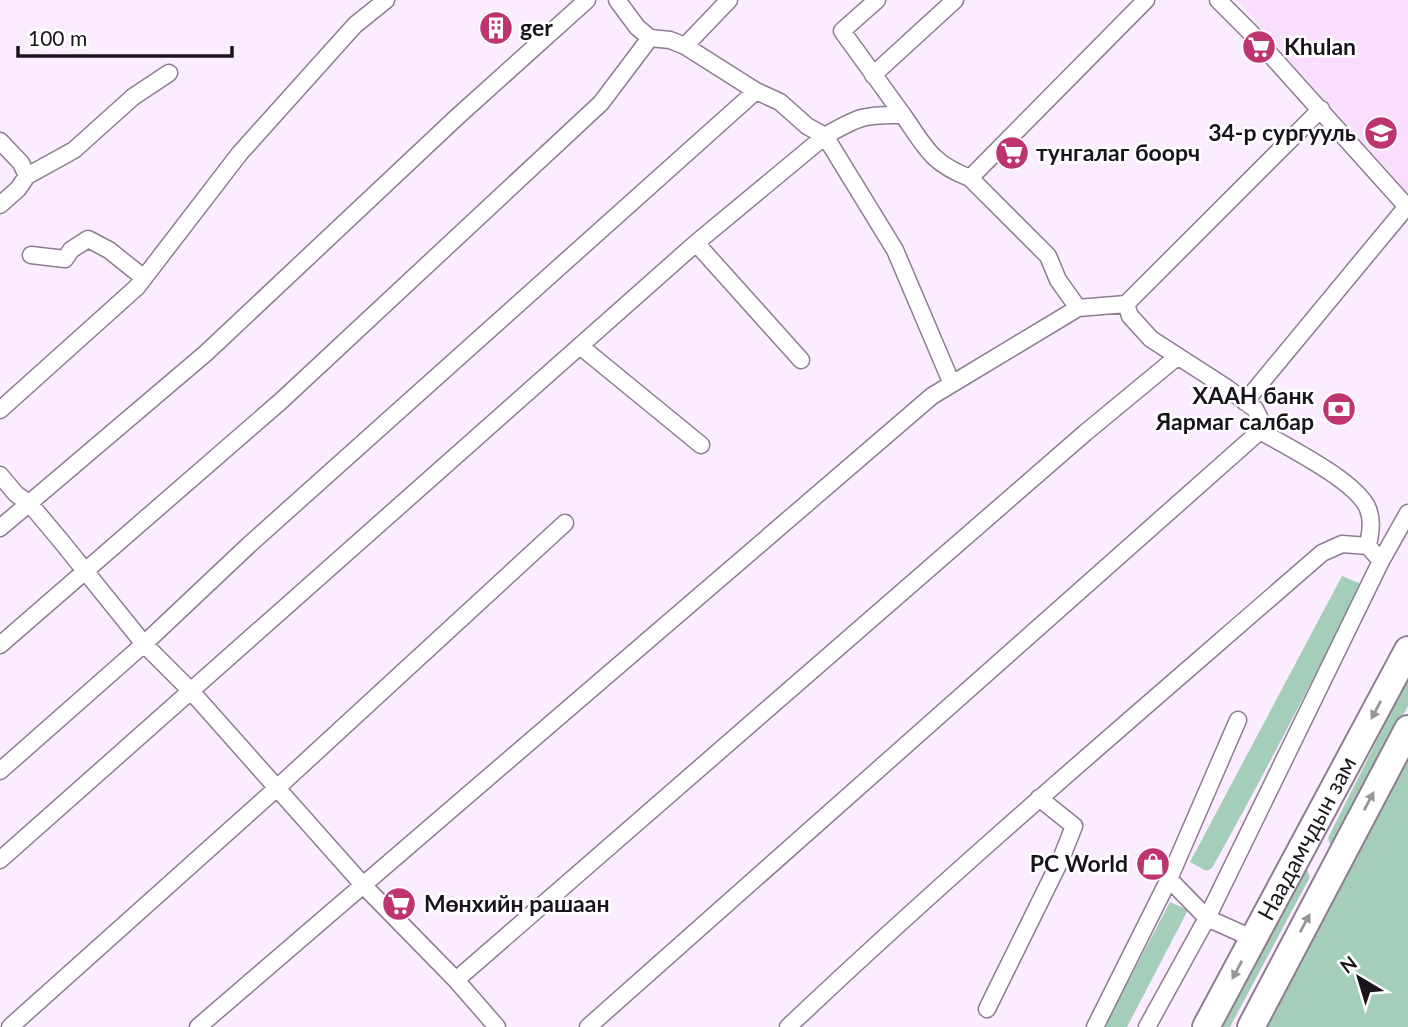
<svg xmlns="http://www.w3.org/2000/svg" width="1408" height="1027" viewBox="0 0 1408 1027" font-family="Lato,sans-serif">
	<rect width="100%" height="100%" fill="#fcecff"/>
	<!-- built -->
	<path fill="#f9dffd" d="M1237,0H1408V193L1301,73Z"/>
	<!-- green -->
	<path fill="#a5ceba" d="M1342,576L1361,584C1313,680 1264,775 1212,868L1206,871L1190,862Z
		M1408,678V706L1337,844L1333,846L1330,844L1328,838Z
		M1408,724V1027H1240Z
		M1306,867L1310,877L1230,1027H1219Z
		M1170,902L1188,910L1127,1027H1104Z"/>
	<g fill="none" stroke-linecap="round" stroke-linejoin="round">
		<!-- minor casing -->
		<g stroke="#8e7c91" stroke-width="19">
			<path id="minor" d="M617,0L637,27L650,38L670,40L685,46L756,91L780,102L807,126L825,136C858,117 864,114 903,115C926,148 931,163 970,178L1146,0
				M877,0L842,31L903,115
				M1218,0L1251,33L1408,208
				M685,46L729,0
				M873,75L955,0
				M0,141L21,163L27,176L18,189L0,205
				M27,176L74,150L133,97L169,73
				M970,178L1048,256L1058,280L1078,308
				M696,243L801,360
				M31,255L65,259L71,250L88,239L109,250L144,278
				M580,346L701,445
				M1245,402L1408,205
				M0,410L137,287L240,153L355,25L386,0
				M1260,431C1286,446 1358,482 1368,509C1373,521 1370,534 1368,546
				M0,475L16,494L30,504L61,541L144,644L190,690L364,886L456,980L497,1027
				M0,528L206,353L457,117L587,0
				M0,645L281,401L601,103L650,38
				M0,771L144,644L250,544L756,91
				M0,860L696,243L825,136L895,250L952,384
				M1169,879L1207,918L1254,939
				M456,980L1085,433L1177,357
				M987,1009L1061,859L1074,826L1039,798
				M10,1027L278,787L565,523
				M198,1027L932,396L1078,308L1126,304L1321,109
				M588,1027L1260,431L1261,421L1255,409L1227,388L1151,339L1130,316L1126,304
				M788,1027C961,863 1143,709 1322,553L1342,544L1368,546L1381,561
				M1095,1027L1169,879L1238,720
				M1147,1027L1207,918L1381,561L1408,513"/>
		</g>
		<!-- trunk casing -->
		<g stroke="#8e7c91" stroke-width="30">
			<g id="trunk">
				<path id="s1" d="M1206,1027L1408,650"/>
				<path d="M1251,1027L1408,729"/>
			</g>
		</g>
		<!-- minor -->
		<use href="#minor" stroke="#fff" stroke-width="16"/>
		<!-- trunk -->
		<use href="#trunk" stroke="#fff" stroke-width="26"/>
	</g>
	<!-- one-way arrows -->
	<defs><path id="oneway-solid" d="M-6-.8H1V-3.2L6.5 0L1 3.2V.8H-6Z" transform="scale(1.75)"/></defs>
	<g fill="#989598">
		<use href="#oneway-solid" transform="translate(1376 710) rotate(118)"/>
		<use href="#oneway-solid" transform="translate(1369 801) rotate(-62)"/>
		<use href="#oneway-solid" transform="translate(1305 923) rotate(-62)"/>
		<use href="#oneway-solid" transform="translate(1237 970) rotate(118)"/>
	</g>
	<!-- icons -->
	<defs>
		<g id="building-disc" transform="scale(1.75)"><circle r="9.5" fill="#bd3471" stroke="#fff"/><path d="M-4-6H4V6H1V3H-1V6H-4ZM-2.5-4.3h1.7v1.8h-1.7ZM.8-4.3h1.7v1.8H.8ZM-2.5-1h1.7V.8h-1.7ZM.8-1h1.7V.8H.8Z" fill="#fff"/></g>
		<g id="supermarket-disc" transform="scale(1.75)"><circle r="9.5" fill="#bd3471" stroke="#fff"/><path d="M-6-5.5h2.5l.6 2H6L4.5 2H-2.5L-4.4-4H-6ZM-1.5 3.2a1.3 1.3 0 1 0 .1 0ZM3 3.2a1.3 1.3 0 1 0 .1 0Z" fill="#fff"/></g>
		<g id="school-disc" transform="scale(1.75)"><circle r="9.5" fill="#bd3471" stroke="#fff"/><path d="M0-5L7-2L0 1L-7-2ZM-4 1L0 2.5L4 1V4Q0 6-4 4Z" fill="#fff"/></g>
		<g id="bank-disc" transform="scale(1.75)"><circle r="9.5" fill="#bd3471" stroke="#fff"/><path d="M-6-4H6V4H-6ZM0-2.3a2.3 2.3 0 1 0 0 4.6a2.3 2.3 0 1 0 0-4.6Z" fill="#fff"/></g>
		<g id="shop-disc" transform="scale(1.75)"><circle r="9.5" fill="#bd3471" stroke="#fff"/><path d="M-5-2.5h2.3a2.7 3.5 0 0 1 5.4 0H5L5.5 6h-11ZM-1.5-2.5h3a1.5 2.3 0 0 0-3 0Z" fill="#fff"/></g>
	</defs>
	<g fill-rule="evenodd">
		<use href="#building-disc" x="496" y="28"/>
		<use href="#supermarket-disc" x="1259" y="47"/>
		<use href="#school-disc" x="1381" y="133"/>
		<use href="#supermarket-disc" x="1012" y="153"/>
		<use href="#bank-disc" x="1339" y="409"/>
		<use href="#shop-disc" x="1153" y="864"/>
		<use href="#supermarket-disc" x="399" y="904"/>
	</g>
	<g text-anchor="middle" stroke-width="5" stroke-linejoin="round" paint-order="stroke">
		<!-- poi labels -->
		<g font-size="23" font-weight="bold" fill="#19131b" stroke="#fff" text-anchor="start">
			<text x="520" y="36">ger</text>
			<text x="1284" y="55">Khulan</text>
			<text x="1356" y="141" text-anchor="end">34-р сургууль</text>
			<text x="1036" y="161">тунгалаг боорч</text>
			<text x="1314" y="404" text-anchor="end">ХААН банк<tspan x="1314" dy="26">Яармаг салбар</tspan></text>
			<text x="1128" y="872" text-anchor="end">PC World</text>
			<text x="424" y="912">Мөнхийн рашаан</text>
		</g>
		<!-- street labels -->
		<g font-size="23" fill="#19131b" stroke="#fff">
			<text dy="8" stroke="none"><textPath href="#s1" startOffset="214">Наадамчдын зам</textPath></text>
		</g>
	</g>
	<!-- north arrow -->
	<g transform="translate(1359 978) rotate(322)" stroke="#ffffff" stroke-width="5" paint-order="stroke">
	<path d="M0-5L12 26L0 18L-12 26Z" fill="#19131b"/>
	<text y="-10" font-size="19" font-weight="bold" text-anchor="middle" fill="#19131b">N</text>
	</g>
	<!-- scale -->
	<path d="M18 46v10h214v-10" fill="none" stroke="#19131b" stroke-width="3.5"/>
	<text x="28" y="46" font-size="21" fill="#19131b" stroke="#ffffff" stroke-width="5" paint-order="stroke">100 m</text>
</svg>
